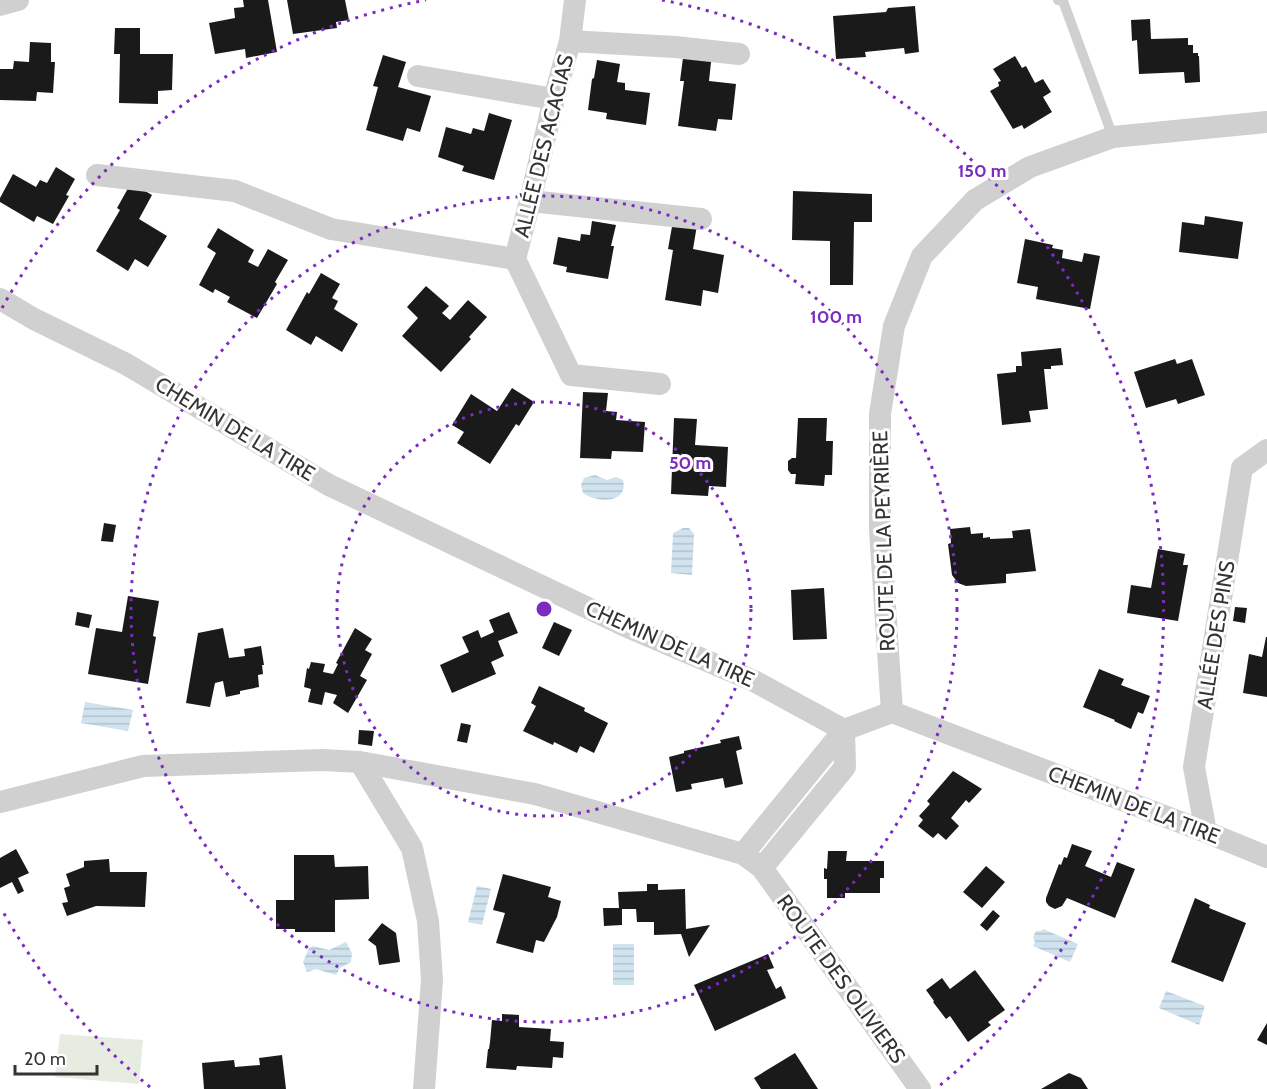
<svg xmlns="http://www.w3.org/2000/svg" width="1267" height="1089" viewBox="0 0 1267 1089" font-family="Cabin,sans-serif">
	<defs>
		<pattern id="water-rules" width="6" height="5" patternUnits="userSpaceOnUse" patternTransform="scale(1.5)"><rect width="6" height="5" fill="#cfe2ee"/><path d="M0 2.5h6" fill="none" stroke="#b2c2cd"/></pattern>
	</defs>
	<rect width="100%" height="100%" fill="#fff"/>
	<!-- grass -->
	<path fill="#e6ecdf" d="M60,1034L143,1040L139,1084L55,1077Z"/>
	<!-- water -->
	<path fill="url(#water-rules)" d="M595,475L607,480L616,477L623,480C629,504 596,503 583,493L581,485L584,478Z
		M683,528H689L694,534L692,575L671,573L673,533Z
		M85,702L133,710L128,731L81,723Z
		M477,886L491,889L482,925L468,922Z
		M1043,929L1078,944L1070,962L1033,946L1035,942L1033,937L1036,931H1041Z
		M346,942L352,953L351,962L340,968L336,975L316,969L307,972L303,962L309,948L313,946L329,950Z
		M613,944H634V985H613Z
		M1166,991L1205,1006L1199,1025L1159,1008Z"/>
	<!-- building -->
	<path fill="#1a1a1a" d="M243,0H268L277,52L246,58L245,49L215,54L209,23L235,18L234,8L244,7Z
		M287,0H345L349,20L336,22L337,28L293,34Z
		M915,6L919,52L905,54L904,48L865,52L866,57L836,59L833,16L886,12L888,8Z
		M1150,19L1151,39L1188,38V45H1193V53H1198V56H1199L1200,82L1185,83L1184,72L1139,74L1137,40L1132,41L1131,20Z
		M115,28H140V54H173L172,90L158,91V104L119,103L120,54H114Z
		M30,42L51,43V62H55L53,93L37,92L36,101L0,100V69H13L14,61L29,62Z
		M684,50L712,53L709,81L736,84L732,120L718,119L716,131L678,126L684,81H680Z
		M383,55L406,62L398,87L431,96L420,132L407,128L403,141L366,130L378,87L373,86Z
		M1015,56L1022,68L1026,66L1035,83L1043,79L1051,92L1043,97L1052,112L1024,129L1022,125L1013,129L990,91L999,86L998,82L1001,81L993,69Z
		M597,60L620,64L617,82L625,83V90L650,93L646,125L606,119L607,113L588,110L592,79L594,78Z
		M489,113L512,120L494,180L462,171L464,166L438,157L446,127L471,134L473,128L484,131Z
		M56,167L75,179L66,195L69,196L53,224L37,216L34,222L0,202V198L13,174L36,187L40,180L47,183Z
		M131,183L152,195L139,219L167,236L148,267L135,259L128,271L96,251L120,210L117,208Z
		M793,191L872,194V222H854L853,285H830V241L792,240Z
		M1205,216L1243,222L1238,259L1179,252L1182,222L1204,225Z
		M592,221L616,225L611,246H614L608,279L566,272L567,267L553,264L558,237L580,241L581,234L590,235Z
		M673,221L697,225L693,249L724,255L718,293L703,290L701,306L665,300L673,250L668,249Z
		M218,228L254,250L248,262L258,267L268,249L288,260L275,282L277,284L257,318L227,302L230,297L215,289L213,293L199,285L216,253L207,247Z
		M1025,239L1053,245L1052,248L1063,250L1062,258L1082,262L1084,253L1100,256L1090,309L1036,299L1038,287L1017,283Z
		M321,273L340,284L332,298L338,301L334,309L358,324L342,352L316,336L311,345L286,330L307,292L309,294Z
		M426,286L449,306L442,313L450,320L468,300L487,317L469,337L471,339L441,372L402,336L418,318L407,307Z
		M1061,348L1063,365L1051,366V369H1044L1048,409L1029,411L1031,422L1002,425L997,374L1016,372V366H1022L1021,352Z
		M1175,359L1177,364L1192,359L1205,395L1178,404L1176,399L1146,408L1134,372Z
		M512,388L534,402L519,426L516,424L490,464L457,443L464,432L452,425L471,394L497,411Z
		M583,392L608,393L606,411L617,412L616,420L645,422L643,452L612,451L611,459L580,458Z
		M674,418L697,419L695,445L728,447L726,487L709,486L708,496L671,494Z
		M798,418H827L826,441H833L832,475H825L824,486L795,484L796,474H791L788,470V461L792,458H796Z
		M104,523L116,525L113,542L101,541Z
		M970,527L971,534L983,533V538L990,537V539L1013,538L1012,531L1030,529L1036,571L1006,574V583L966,586L958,583L952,575L948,544L951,543L950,529Z
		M1158,549L1185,554L1183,565H1188L1178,621L1127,613L1131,585L1151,588Z
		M824,588L827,639L793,640L791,590Z
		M128,596L159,601L153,636L156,637L148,684L88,674L96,628L122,632Z
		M1235,607L1247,608L1245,623L1233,621Z
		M77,612L92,615L89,628L75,625Z
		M509,612L518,633L498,641L504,656L491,662L496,674L452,693L440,665L469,652L462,637L478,630L481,638L494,632L489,620Z
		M554,622L572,630L559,656L542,648Z
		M223,628L229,658L245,656L244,649L261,646L264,665H262L263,674L258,675L259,687L240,691V694L226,697L223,681L215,683L210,707L186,703L198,633Z
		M355,628L372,639L365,650L372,654L360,676L367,680L348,713L333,703L337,695L325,692L322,705L308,702L311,689L304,687L307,668L309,669L311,662L325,664L323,672L333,674L338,664L336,663Z
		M1266,637H1267V697L1243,693L1249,654L1262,657Z
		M1099,669L1124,679L1121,685L1150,696L1143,714L1138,712L1131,729L1114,721L1115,720L1083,707Z
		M539,686L585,708L584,711L608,723L594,753L580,746L577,753L554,742L553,745L523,731L536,706L531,703Z
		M461,723L471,725L467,743L457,741Z
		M359,730L374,731L372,746L358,744Z
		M739,736L742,749L736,751L743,784L725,788L723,778L691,784L692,789L676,792L669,757L684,753V751L721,743L720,740Z
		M953,771L982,789L969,803L966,800L951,818L959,826L946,840L938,833L933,838L918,826L923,820L919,816L930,804L927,801Z
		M1072,844L1092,851L1085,866L1111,877L1117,862L1135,869L1115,918L1067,898L1062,906L1055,909L1049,906L1046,902V898L1059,864L1061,865L1064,857L1067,858Z
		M16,849L29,873L18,878L24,891L18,894L12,882L0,888V858Z
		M828,851H847L846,861H884V878H880V893H845V898H827V879H824V868L827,869Z
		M294,855H334L335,867L368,866L369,899L335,900V932H295V929H276V900H294Z
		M109,859L110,872H147L145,907L96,906L67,916L62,903L68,902L64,888L70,886L66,874L84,867V861Z
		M986,866L1005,882L982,908L963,892Z
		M503,874L551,887L548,897L561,901L557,917L544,942L536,940L533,953L496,943L505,913L493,910Z
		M647,884H658V890L685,889L686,929L710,925L689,957L681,934L654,935V922H637L636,909H622V925L604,926L603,908H619L618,892L647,891Z
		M1195,898L1210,905L1209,908L1246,923L1223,982L1171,962Z
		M993,910L1000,916L987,931L980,925Z
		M382,923L396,933L400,962L379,965L376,946L368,940Z
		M768,954L774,968L767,970L776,989L781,986L786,998L715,1031L694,985Z
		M975,970L1005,1010L988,1022L991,1025L968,1042L950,1016L946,1019L933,1002L934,1001L926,990L942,978L950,989Z
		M502,1014L519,1015V1027L551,1029L550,1041L564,1042L563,1058L553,1057L552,1068L517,1066L516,1070L486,1068L488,1049H489L490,1042L492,1020L502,1021Z
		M1267,1023V1045L1257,1040Z
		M795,1053L818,1089H761L754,1078Z
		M282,1055L286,1089H204L202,1063L234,1060L235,1067L260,1065L259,1058Z
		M1069,1073L1081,1078L1088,1089H1041Z"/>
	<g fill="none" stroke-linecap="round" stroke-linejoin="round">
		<!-- service -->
		<path stroke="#d0d0d0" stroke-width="10" d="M1058,0L1063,1L1113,137"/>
		<!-- minor -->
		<path stroke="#d0d0d0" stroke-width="22" d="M0,5L18,0
			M570,41L675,47L739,54
			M418,76L554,99
			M97,175L235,191L331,229L515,259L530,201L554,99L570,41L575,0
			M530,201L701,219
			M515,259L571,375L660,384
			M0,299L34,319L126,364L329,485L632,629L754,681L844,730L892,712L1206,832L1267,857
			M892,712L880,530V414L894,326L922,256L975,200L1030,167L1113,137L1267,122
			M844,730L845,767L762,868L743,854Z
			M360,762L412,848L428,921L432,980L424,1089
			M0,802L143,766L322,760L360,762L535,794L743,854
			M1206,832L1194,767L1242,468L1267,450
			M762,868L920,1089"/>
	</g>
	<!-- distance rings -->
	<g fill="none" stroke="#7b2cbf" stroke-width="3" stroke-dasharray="3 6">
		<circle cx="544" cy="609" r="207"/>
		<circle cx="544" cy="609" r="413"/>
		<path d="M150 1087A620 620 0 0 1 2 910M2 308A620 620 0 0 1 426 0M662 0A620 620 0 0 1 938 1087"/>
	</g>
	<g text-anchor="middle" stroke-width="6" stroke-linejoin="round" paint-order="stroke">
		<!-- street labels -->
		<g font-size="21" fill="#333" stroke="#fff">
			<text transform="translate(544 146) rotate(-76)" y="7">ALLÉE DES ACACIAS</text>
			<text transform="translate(235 429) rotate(31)" y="7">CHEMIN DE LA TIRE</text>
			<text transform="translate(884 541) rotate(-92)" y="7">ROUTE DE LA PEYRIÈRE</text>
			<text transform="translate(1216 635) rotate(-81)" y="7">ALLÉE DES PINS</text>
			<text transform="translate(670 644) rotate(24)" y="7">CHEMIN DE LA TIRE</text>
			<text transform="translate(1134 805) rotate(21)" y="7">CHEMIN DE LA TIRE</text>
			<text transform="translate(841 979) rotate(54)" y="7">ROUTE DES OLIVIERS</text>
		</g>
	</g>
	<circle cx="544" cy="609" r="9" fill="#7b2cbf" stroke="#fff" stroke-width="3"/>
	<g font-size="18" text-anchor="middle" font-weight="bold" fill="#7b2cbf" stroke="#fff" stroke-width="6" stroke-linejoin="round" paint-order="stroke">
		<text x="982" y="177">150 m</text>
		<text x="836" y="323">100 m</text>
		<text x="690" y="469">50 m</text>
	</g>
	<!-- scale -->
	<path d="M15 1065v9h82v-9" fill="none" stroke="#333333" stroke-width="3"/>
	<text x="24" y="1065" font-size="18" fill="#333333" stroke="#ffffff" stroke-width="4.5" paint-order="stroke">20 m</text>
</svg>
